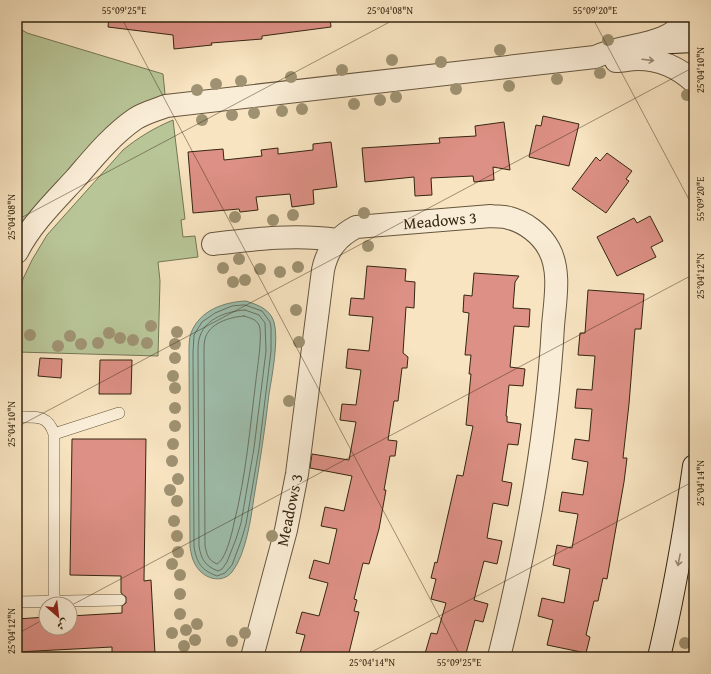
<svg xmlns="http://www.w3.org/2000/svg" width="711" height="674" viewBox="0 0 711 674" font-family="'Gentium Book Plus',Amiri,serif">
	<rect width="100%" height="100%" fill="#f8e4c1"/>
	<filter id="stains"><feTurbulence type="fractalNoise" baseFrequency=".005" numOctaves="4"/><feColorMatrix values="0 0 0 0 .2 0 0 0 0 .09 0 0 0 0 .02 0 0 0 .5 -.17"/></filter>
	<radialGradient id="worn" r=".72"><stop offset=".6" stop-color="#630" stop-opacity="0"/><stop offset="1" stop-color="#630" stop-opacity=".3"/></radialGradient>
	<!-- green -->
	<path fill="#b8c597" stroke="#767654" d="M17,27L27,33L163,74L165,94L110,125L17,228Z
		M173,120L185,219L181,220L183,237L195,236L198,257L158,262L160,281L158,356L17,352L19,303L22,281L32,260L47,235L123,150C139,137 154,128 173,120Z"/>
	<!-- water -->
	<path fill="#9ebfae" stroke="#74826f" d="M246,301C258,305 270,309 274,322C279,339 272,376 269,394C265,429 260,462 254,497C251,518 246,554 232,572C221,585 202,578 195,564C192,559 191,553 190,547L189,352C189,346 189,338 191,333C200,310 224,302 246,301Z"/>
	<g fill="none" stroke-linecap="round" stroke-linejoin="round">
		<!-- shore -->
		<path stroke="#6a7260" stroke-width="1" d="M245,305L262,311L270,322L271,328V351L259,449L246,524L241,541L232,565L225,573L217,576C201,570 197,563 194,547L193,352L194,335L202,322L215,313L232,306Z
			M245,310L259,315L265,323L266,351L254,448L241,523L236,539L227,562L222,569L218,571C205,566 201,559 199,546L198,352C198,347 198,341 200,336C206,318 228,311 245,310Z
			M244,316C250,318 256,319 259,325C263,334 257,370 256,380C250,427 246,476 234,523C232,533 226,559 217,564C208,560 207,555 205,546L204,352C204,348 204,343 205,339C209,323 230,317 244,316Z"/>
	</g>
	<!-- building -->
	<path fill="#dd9085" stroke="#352611" d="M109,17H330L331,27L262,36V39L211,43L212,45L174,49L173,35L108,27Z
		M543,116L579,124L569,166L529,157L536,125L541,126Z
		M504,122L510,170L493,167L494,180L474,182L473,176L431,178L432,195L415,196L414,177L365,182L362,148L440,143L439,138L476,136L475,126Z
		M331,142L337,187L313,190L314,204L292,207L290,194L256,197L258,210L240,212L239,209L193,213L188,152L223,149L224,160L262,156L261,150L278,148V154L313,150V144Z
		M607,153L632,171L626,179L629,181L606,213L572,189L596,157L600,161Z
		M650,216L663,241L651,247L656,257L617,276L597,237L634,218L637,223Z
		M367,266L406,269L405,281L415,282L414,308L406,307L403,353L408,357L407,368H402L398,401H394L388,440L397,441L395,456H390L384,490H386L379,529L369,564L363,563L354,599L357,600L354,611L359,612L348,657H299L305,635L296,633L302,612L319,616L328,583L309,578L314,560L329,564L337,529L321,526L325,507L344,511L352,476L310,468L312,454L349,460L356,422L340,420L342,404L356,405L361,370L346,368L348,349L369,351L373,317L349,315L351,298L364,299Z
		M474,273L519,276L515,282L513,308L530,309L529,327L514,326L510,367L525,369L523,386L509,385L506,416H507V422L521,424L518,445L508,444L502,481L512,483L508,506L493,503L487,538L502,541L497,564L484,561L474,600L488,604L483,622L475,620L465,657H424L431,633L437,634L446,603L431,599L436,579L431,578L435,562L437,563L457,475L463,476L473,426L466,425L471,374H469L471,355H465L469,313L463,312L464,295L472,296Z
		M588,290L644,294L641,329H635L629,404L623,458H627L624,482L607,579L603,578L598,601H594L586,635L590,637L586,653L547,645L553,620L538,616L542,598L564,603L570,569L553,565L557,545L572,548L578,514L559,511L562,492L583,495L588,462L572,459L575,439L589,441L592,409L575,408L577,389L592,390L595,356L578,355L580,333H585Z
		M40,358L62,359L61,378L38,376Z
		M100,360H132L131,394H99Z
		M72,439H146L144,581L151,580L155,654L112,656V647L17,652V619L46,617V628H70V616L122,613V606L126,603V597L121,593V576L70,575Z"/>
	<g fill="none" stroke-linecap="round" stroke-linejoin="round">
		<!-- lane casing -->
		<g stroke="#66563d" stroke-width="12">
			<path id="lane" d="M17,417C35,417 48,414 54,434V602
				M54,434L119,413
				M17,602L120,600"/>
		</g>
		<!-- street casing -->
		<g stroke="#66563d" stroke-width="24">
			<path id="street" d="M616,61C623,61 630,59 638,59C659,59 679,68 694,82
				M213,244C255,239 295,234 337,240
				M17,252C31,224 55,201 76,178C94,157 112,135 135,119C144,113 156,110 166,106L595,57C628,41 665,50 689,17
				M252,657L286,530L297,474L323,270C327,250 337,237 356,227L491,216C497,217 504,216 509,218C525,222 541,234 549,249C561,271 555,301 553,326C547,437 526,549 499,657"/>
		</g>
		<!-- secondary casing -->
		<g stroke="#352611" stroke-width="24">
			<path id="secondary" d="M651,43L694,41
				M659,657C674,594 685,530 694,466"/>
		</g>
		<!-- lane -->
		<use href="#lane" stroke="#faedd7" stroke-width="11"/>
		<!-- street -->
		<use href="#street" stroke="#faedd7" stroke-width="22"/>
		<!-- secondary -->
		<use href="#secondary" stroke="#faedd7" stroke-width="22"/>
	</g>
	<!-- trees -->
	<g fill="#9f9272">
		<circle cx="608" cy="40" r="6"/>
		<circle cx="500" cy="50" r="6"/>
		<circle cx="392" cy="60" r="6"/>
		<circle cx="441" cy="62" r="6"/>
		<circle cx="342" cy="70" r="6"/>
		<circle cx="600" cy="73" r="6"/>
		<circle cx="291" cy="77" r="6"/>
		<circle cx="557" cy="79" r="6"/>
		<circle cx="241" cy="81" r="6"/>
		<circle cx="216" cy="84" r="6"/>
		<circle cx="509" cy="86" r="6"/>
		<circle cx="456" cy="89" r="6"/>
		<circle cx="197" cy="90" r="6"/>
		<circle cx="687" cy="95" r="6"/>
		<circle cx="396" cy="97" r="6"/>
		<circle cx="380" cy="100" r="6"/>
		<circle cx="354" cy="104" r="6"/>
		<circle cx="302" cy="109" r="6"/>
		<circle cx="282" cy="111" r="6"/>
		<circle cx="254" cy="113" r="6"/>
		<circle cx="232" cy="115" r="6"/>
		<circle cx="202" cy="120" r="6"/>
		<circle cx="364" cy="213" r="6"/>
		<circle cx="293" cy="215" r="6"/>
		<circle cx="235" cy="217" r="6"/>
		<circle cx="273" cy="220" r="6"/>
		<circle cx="368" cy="246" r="6"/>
		<circle cx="239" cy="259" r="6"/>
		<circle cx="298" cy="267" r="6"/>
		<circle cx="223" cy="268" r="6"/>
		<circle cx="260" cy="269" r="6"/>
		<circle cx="280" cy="272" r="6"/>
		<circle cx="245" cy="280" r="6"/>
		<circle cx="233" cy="282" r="6"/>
		<circle cx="296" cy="310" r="6"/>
		<circle cx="151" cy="326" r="6"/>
		<circle cx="177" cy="332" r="6"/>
		<circle cx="109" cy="333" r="6"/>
		<circle cx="30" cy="335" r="6"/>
		<circle cx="70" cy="336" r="6"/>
		<circle cx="120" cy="338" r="6"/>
		<circle cx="133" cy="340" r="6"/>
		<circle cx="299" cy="342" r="6"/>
		<circle cx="98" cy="343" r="6"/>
		<circle cx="147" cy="343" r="6"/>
		<circle cx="81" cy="344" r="6"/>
		<circle cx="175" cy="344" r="6"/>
		<circle cx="58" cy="346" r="6"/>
		<circle cx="175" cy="358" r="6"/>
		<circle cx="173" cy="376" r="6"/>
		<circle cx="175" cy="388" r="6"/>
		<circle cx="289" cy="401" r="6"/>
		<circle cx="175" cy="408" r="6"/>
		<circle cx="175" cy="426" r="6"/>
		<circle cx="173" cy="444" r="6"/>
		<circle cx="172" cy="461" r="6"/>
		<circle cx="178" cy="479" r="6"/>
		<circle cx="170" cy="490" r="6"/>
		<circle cx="177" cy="501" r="6"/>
		<circle cx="174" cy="521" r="6"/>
		<circle cx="177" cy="536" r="6"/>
		<circle cx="272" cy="536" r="6"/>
		<circle cx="178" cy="552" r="6"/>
		<circle cx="172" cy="564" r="6"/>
		<circle cx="180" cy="575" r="6"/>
		<circle cx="180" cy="594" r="6"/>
		<circle cx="180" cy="614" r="6"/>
		<circle cx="197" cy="624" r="6"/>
		<circle cx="186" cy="630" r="6"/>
		<circle cx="172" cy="633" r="6"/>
		<circle cx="245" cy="633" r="6"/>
		<circle cx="195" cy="640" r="6"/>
		<circle cx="232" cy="641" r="6"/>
		<circle cx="685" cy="643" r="6"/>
		<circle cx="184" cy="646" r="6"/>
	</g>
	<!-- one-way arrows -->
	<defs><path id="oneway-shaft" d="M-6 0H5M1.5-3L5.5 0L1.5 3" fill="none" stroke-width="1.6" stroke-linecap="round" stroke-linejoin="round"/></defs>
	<g stroke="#988a74">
		<use href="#oneway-shaft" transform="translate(648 60) rotate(7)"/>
		<use href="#oneway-shaft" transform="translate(679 560) rotate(101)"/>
	</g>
	<!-- ticks -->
	<path fill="none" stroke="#352611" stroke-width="1" stroke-opacity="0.45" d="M121,17L461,657M592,17L694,209M17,220L399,17M17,427L694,67M70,606L694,274M17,634L46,618M362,657L694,481"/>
	<g text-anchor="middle" stroke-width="3" stroke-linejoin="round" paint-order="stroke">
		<!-- street labels -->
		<g font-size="16" fill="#352611" stroke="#faedd7">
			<text transform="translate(440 220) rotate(-5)" y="6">Meadows 3</text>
			<text transform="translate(289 510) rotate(-78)" y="6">Meadows 3</text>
		</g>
	</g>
	<!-- margin -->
	<rect width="711" height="674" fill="none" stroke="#f8e4c1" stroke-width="44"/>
	<!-- north arrow -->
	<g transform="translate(58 616) rotate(152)"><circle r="19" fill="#faedd7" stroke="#ab9d88"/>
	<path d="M0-3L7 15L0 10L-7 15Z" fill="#8f2418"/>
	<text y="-6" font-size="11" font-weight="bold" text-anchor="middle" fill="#352611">ش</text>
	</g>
	<rect x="22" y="22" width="667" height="630" fill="none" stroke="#352611" stroke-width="1.5"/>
	<g font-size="10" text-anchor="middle" fill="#352611">
		<text x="124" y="14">55°09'25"E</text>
		<text x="390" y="14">25°04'08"N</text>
		<text x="595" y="14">55°09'20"E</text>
		<text transform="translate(700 70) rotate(-90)" y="4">25°04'10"N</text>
		<text transform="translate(700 199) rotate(-90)" y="4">55°09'20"E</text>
		<text transform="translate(11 217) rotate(-90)" y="4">25°04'08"N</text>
		<text transform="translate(700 276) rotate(-90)" y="4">25°04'12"N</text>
		<text transform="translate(11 424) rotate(-90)" y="4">25°04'10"N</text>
		<text transform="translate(700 483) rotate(-90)" y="4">25°04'14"N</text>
		<text transform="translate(11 631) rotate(-90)" y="4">25°04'12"N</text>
		<text x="372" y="666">25°04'14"N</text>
		<text x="459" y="666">55°09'25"E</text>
	</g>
	<rect width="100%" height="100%" filter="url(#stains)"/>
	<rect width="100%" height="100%" fill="url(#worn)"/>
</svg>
